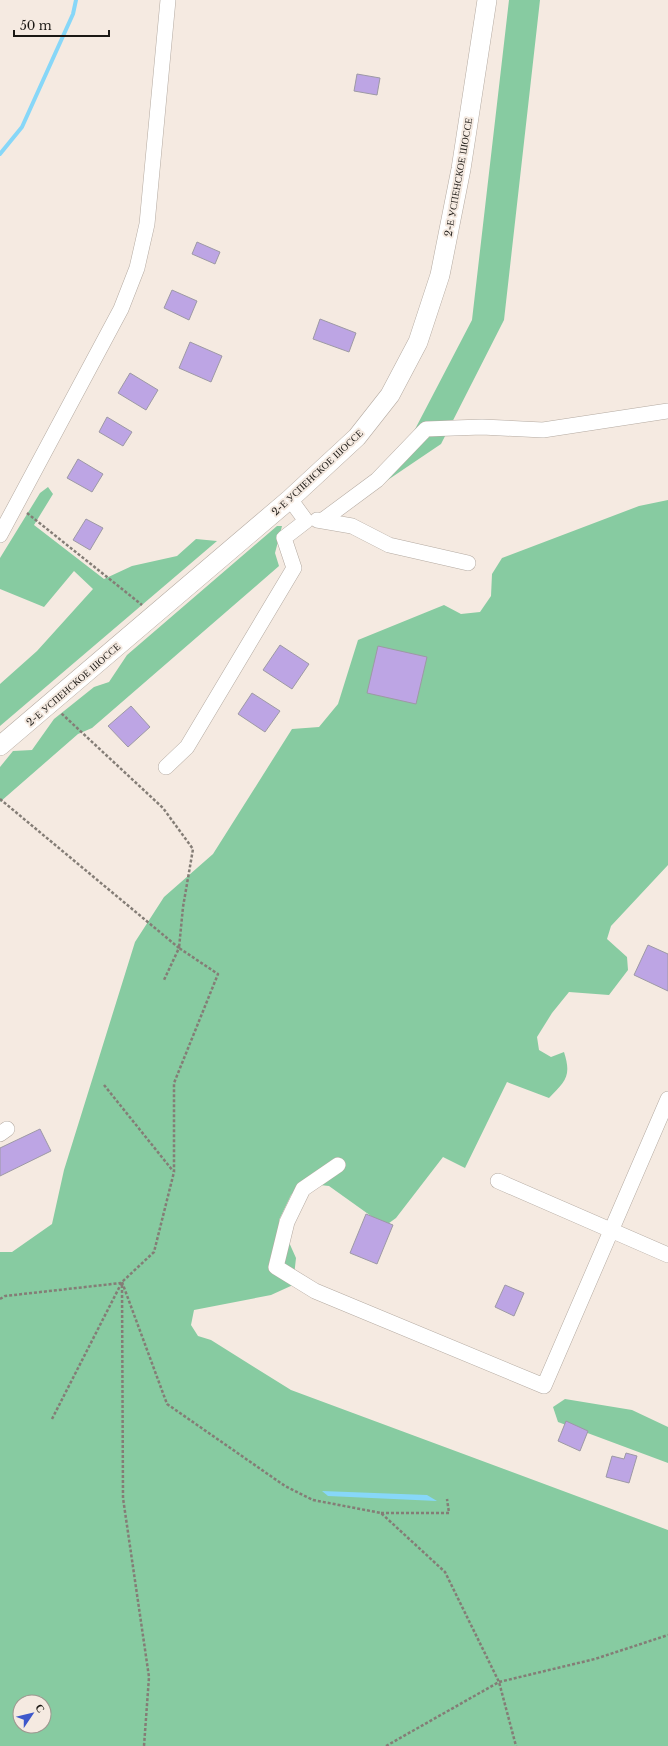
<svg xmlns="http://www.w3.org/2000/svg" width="668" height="1746" viewBox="0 0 668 1746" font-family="'Libre Baskerville',serif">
	<rect width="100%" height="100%" fill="#f5eae1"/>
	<!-- forest -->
	<path fill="#87cba1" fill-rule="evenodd" d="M509,0H540L504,320L441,444L330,519L412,435L472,320Z
		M48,487L53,494L34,525L104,579L132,566L177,556L196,539L217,541L0,726V684L37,651L93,589L74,571L44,607L0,589V558L40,493Z
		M668,500V865L611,926L607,939L627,957L628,970L609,995L569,992L552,1013L537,1037L539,1050L551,1057L564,1052C572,1077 565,1081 549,1098L507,1082L465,1168L443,1157L396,1218L385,1226L329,1186L302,1183L291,1195L279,1220L296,1258L293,1285L271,1295L194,1310L191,1325L198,1336L211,1340L291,1390L668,1530V1746H0V1252H12L52,1224L64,1170L135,942L164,897L213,854L292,729L319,727L338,704L358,640L444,605L461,614L480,612L491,596L492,574L502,558L639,506ZM20,1702H44V1726H20Z
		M277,526H282L275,553L279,566L92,728L78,734L0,802V767L13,751L32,750L54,719L94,687L109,682L127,655Z
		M565,1399L632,1410L668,1427V1463L558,1422L553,1407Z"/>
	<!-- water -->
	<path fill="#87d7f8" d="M322,1491L427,1495L437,1501L328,1496Z"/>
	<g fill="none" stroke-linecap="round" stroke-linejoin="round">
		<!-- stream -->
		<path stroke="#87d7f8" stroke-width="4" d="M0,154L22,127L73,14L76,0"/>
	</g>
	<!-- building -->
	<path fill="#bda5e4" stroke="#9d99a5" d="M357,74L380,78L377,95L354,91Z
		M197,242L220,252L215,264L192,254Z
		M172,290L197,301L189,320L164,308Z
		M320,319L356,333L349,352L313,339Z
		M190,342L222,356L211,382L179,368Z
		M130,373L158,390L146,410L118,393Z
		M107,417L132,432L123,446L99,432Z
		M78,459L103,474L92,492L67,478Z
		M86,519L103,528L90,550L73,540Z
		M280,645L309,664L292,689L263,670Z
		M378,646L427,657L416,704L367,693Z
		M252,693L280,711L265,732L238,714Z
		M131,706L150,727L128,747L108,726Z
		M648,945L668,954V991L634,975Z
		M40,1129L51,1151L0,1176V1148Z
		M366,1214L393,1225L377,1264L350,1253Z
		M505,1285L524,1293L514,1316L495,1307Z
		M566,1421L588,1431L580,1451L558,1441Z
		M626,1453L637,1456L629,1483L606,1477L612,1456L624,1459Z"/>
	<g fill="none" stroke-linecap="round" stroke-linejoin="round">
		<!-- minor casing -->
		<g stroke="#b4aaa1" stroke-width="16">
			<path id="minor" d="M317,520L352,526L389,545L468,563
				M323,520L377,480L426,429L482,427L543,430L668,411
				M0,535L121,309L137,268L147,224L168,0
				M166,767L187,747L294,568L284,538L306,521L290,499
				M0,1134L7,1129
				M338,1165L303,1189L287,1222L276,1267L315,1291L544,1386L668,1099
				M498,1181L668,1255"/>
		</g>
		<!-- major casing -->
		<g stroke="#b4aaa1" stroke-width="20">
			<path id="major" d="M0,746L290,499L357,437L390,395L418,342L440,275L461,169L487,0"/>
		</g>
		<!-- path -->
		<path stroke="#847d76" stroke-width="2.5" stroke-dasharray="3 2" stroke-linecap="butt" d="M27,513L142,605
			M0,799L179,948L164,980
			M104,1085L173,1171
			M122,1282L167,1404L285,1486L313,1500L381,1513L445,1572L499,1682L516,1746
			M122,1285L123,1498L149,1677L144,1746
			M0,1299L5,1296L121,1283
			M52,1419L122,1282L154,1252L174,1172V1083L218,974L179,948L183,907L193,849L163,808L61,713
			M381,1513H449L447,1499
			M386,1746L499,1682L595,1659L668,1635"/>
		<!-- minor -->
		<use href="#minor" stroke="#fff" stroke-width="15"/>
		<!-- major -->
		<use href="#major" stroke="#fff" stroke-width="19"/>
	</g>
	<g text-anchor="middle" stroke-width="4" stroke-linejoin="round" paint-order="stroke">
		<!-- street labels -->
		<g font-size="10" fill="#1b1814" stroke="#f5eae1">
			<text transform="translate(458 177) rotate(-80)" y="4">2-Е УСПЕНСКОЕ ШОССЕ</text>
			<text transform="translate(317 472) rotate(-43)" y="4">2-Е УСПЕНСКОЕ ШОССЕ</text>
			<text transform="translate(73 684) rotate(-41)" y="4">2-Е УСПЕНСКОЕ ШОССЕ</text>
		</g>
	</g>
	<!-- north arrow -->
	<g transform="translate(32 1714) rotate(55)"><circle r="19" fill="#f5eae1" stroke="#9e968f"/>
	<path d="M0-3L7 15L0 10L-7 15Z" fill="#3e58cb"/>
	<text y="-6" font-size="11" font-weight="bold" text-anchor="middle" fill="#1b1814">С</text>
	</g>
	<!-- scale -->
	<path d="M14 30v6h95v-6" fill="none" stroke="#1b1814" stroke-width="2"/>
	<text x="20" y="30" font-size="12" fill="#1b1814" stroke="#f5eae1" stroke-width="3" paint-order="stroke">50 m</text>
</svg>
